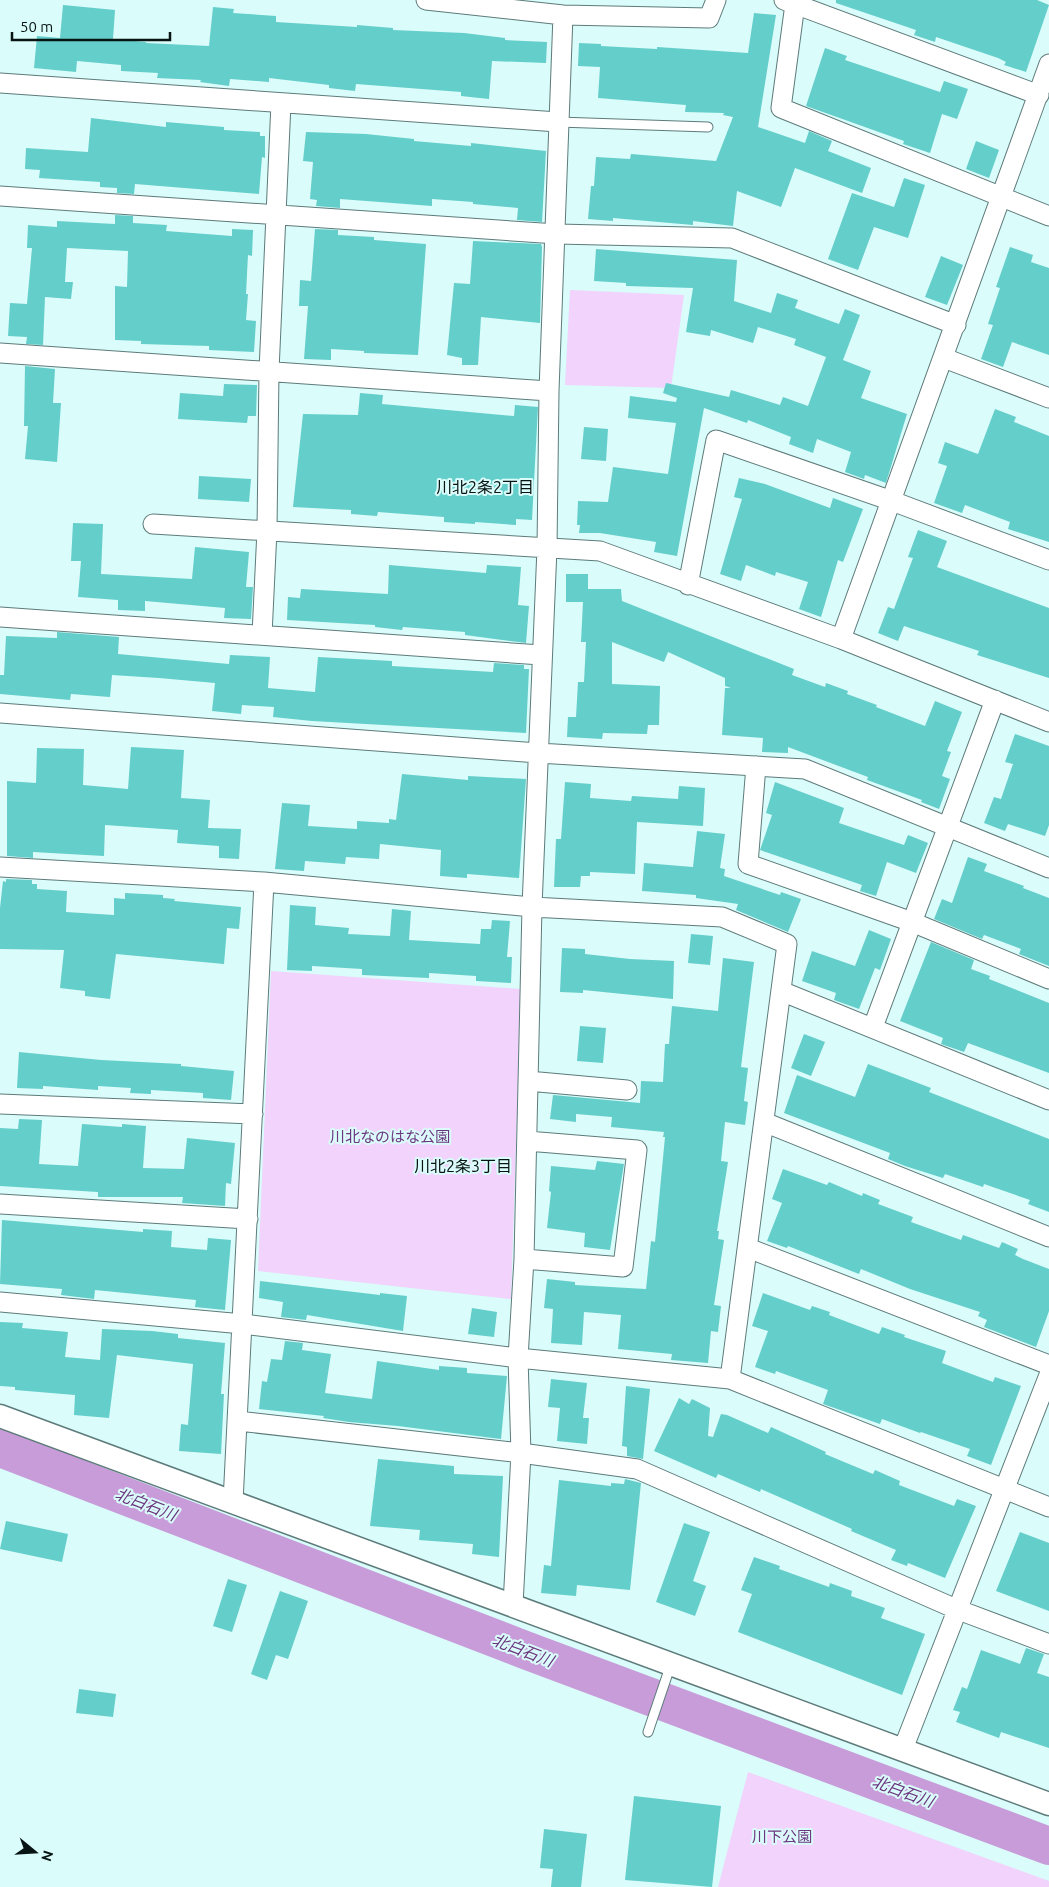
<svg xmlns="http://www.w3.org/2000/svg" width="1049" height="1887" viewBox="0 0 1049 1887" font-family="Ubuntu,'Noto Sans JP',sans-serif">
	<rect width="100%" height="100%" fill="#dafcfa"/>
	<!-- green -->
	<path fill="#f1d3fc" d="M570,290L684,295L671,388L565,385Z
		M271,971L521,989L511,1299L258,1271Z
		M748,1772L1049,1881V1887H718Z"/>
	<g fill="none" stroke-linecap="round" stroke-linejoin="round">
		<!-- river -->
		<path stroke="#c89cd9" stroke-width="38" d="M0,1448L525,1650L1049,1846"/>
	</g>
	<!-- building -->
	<path fill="#64cecb" d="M836,0H1037L1049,5L1026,72L1004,65L1006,62L998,58L936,37L935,42L914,35L916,30L836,3Z
		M63,5L115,10L113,39L146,42V43L209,46L213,7L234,9L233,13L276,16V22L357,27V25L393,28V30L464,33L505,38V40L547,42L546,63L492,61L489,99L461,96V92L356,84L355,91L329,88V85L269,78V82L230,79L229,86L200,82L201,80L157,78L158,73L121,71V65L77,61L76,72L34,68L37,36L60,38Z
		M754,13L776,15L758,127L805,143L809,131L832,141L828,151L871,168L862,193L795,168L781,207L737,191L733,226L693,221V225L613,218V221L588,219L591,186H594L596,157L630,159L631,154L716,161L733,117L723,115L724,113L685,112L686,105L598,98L600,67L578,66L579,43L601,44V46L657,49V47L748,53Z
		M825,48L847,56L845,60L940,92L944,81L968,89L957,119L942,114L930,153L903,144L904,141L806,106Z
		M91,118L166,127V122L224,127V130L260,132V136H265V158L262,157L259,194L135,184L134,194L117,193V188L100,187V182L39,178L40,170L25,169L26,148L88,152Z
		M306,132L366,134L414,139V141L471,146V143L546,151L542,222L517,220L518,208L473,204V202L432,199V206L340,199V208L316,206L317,200L310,199L313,162L303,161Z
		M976,141L999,150L989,178L966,169Z
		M904,178L925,185L908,238L874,227L858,270L828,259L852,193L894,207Z
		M115,215L133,216V223L167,225L166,231L232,236V229L253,230L252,256L248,255L246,294H248L246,320L256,321L254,352L209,350V346L141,344V341L115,340V286L127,287L128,251L67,248L65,282H73L71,299L45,297L43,345L26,344L27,337L8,336L10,303L27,304L32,248H27L28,225L57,227V221L115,224Z
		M315,229L338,230V235L374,237V240L426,244L418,355L364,353V351L331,349V360L304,359L308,306H299L300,280L311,281Z
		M473,241L541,244L542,247L540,323L481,317L478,365H462V358L447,355L454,283L470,284Z
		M1010,247L1033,255L1031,262L1049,268V355L1012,342L1003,367L981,359L993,325L988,324L1000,288L996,287Z
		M596,249L737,260L734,301L771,313L777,293L798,300L795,308L839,324L845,309L860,315L843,360L871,371L861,398L907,414L886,483L865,475L864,479L845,472L851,452L817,439L813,453L789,444L791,437L748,420L747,423L704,408L677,556L654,552L656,542L600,533H579L580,525H577L578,501L608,502L613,467L668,474L676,423L628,418L630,396L676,402L677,398L663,393L666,383L729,397L731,390L780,405L783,397L808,406L826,357L794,345L796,339L758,327L753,343L711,330L710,336L686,332L693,288L626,286V283L594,281Z
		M941,256L963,265L947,305L925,297Z
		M25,366L55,369L53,403H61L57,462L25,459L28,426H24Z
		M224,384L257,385L256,416H248L247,423L178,419L180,393L223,396Z
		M360,393L383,395L382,404L514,416L515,405L538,407L532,520L516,519V525L475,522V524L444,522V517L378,512L377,516L351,514V510L293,507L303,414L358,415Z
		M995,409L1016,417L1014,422L1049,436V542L1008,529L1010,522L965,505L962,513L934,503L947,466L938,463L945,442L978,454Z
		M584,427L608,429L606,461L581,459Z
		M199,476L251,479L249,502L198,499Z
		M739,478L765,484L830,508L833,498L863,509L843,562L838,560L821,617L799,609L808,582L776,572L775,576L746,565L741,581L720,574L742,499L734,497Z
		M73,523L103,524L101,574L192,579L195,547L249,552L246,587H253L251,619L224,618L225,608L145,601V611L118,610V600L78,597L81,561H71Z
		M918,530L947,541L937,567L1049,608V678L977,655L979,651L904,626L898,641L878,633L888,607L894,609L913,558L908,557Z
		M389,565L486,573L487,565L521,567L518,605L529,606L526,643L465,635V632L403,627L402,630L375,627V625L287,620L288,597L300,598L301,589L388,594Z
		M566,574H588V589H621L622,601L794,669L792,675L825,687L826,683L848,691L847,694L877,705L876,707L925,726L935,701L962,712L947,751L951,752L942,776L950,779L939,809L921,802L922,800L867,780L868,777L788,747V753L762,752L763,738L722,735L725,688H731L725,686V678L668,652L664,662L612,642V684L660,686L659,725H648L647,734L603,733L602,739L567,737L568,717H576L578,682H584L586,642H581L583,602H566Z
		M57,632L119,637L118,654L229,664L230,655L270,657L268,688L315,692L318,657L392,661V666L493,672L494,663L524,665V669H529L526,733L312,721L273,717L274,707L242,705L241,714L212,711L215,683L159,678L112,675L110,697L71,694L70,700L0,694V675H4L6,636L57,638Z
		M1015,734L1049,746V825L1045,836L1008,824L1005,831L984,823L994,797L1001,799L1013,764L1005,762Z
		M131,747L184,750L181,798L210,800L208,828L241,829L239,859L219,858V846L177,843L178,830L105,825L104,856L33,852V858L7,856V781L36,783L37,748L84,749L83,785L128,789Z
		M402,774L468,780V776L526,779L519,878L467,874V878L440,876L441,850L380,844L379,859L346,857L345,864L305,861L304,871L275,869L282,803L310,805L308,826L357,829V821L389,823V819L396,820Z
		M565,782L591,784L590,798L631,801L632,796L678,799L679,786L705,788L703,826L637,822L635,874L590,872V876H581L580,887H554L556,839H561Z
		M775,782L844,808L839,823L904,845L908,835L928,843L916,873L887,862L876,896L860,891L862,885L760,850L772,815L766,813Z
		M697,831L725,834L720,868L725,869L724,876L780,895L781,892L801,899L788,932L736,910L738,904L696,898V895L642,891L644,863L693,867Z
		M968,857L987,864L984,871L1024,886L1023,888L1049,898V966L1019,954L1021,949L984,935L982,939L934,919L942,899L952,903Z
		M6,879L32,880V884H37V889L67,891L66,912L114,915V898L125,899V893L163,895V898L175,899L174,901L241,907L239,929L227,928L224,964L116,954L110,999L85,996V991L60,988L64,950L0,949V908L3,881L6,882Z
		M290,905L316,907L315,925L349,928L348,934L390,936L392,909L411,911L409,940L480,944L481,929H491L492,920L510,921L507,957H512L511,983L476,981V976L429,973V978L362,975V969L312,966V971L287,970Z
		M869,930L891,939L880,970L875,968L859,1009L834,1000L836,993L802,981L812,951L855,966Z
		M691,934L713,936L710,965L688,963Z
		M931,942L974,960L971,969L990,976L989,979L1049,1003V1073L968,1043L964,1052L941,1044L943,1038L900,1021Z
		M562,948L585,949V954L630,959L674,961L673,999L583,990V993L560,992Z
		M723,958L754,962L741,1067L748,1068L744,1101L748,1102L745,1125L725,1122L721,1161L728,1162L717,1231H719L718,1239L724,1240L714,1305L721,1306L718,1332L711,1331L708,1363L671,1360L672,1354L618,1349L621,1315L584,1312L582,1345L551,1343L553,1309L544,1308L547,1279L575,1282V1285L646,1289L651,1241L655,1242L665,1137H663L664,1132L611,1127L612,1117L576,1114V1122L550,1119L553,1095L640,1103L641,1081L663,1082L665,1044H669L672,1006L718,1011Z
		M580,1026L606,1028L603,1063L577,1061Z
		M804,1034L825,1042L811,1076L791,1068Z
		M19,1052L101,1060L181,1064V1066L234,1071L231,1100L203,1098V1093L151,1090V1094L130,1093L131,1088L98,1086V1090L43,1086V1089L17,1088Z
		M868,1064L931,1088L929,1092L1049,1139V1212L1028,1204L1030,1200L984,1184L983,1187L945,1174L943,1178L905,1166L888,1159L890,1153L784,1113L797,1075L855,1097Z
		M19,1119L42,1120L39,1164L78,1166L82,1124L122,1127V1124L146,1126L143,1168L184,1169L187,1138L235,1143L231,1184L226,1183L225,1206L182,1203L183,1197H98V1192L0,1186V1128L18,1129Z
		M597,1161L624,1164L610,1250L584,1247L585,1233L547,1228L551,1192L549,1191L551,1166L595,1170Z
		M783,1169L827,1185L829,1182L862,1196L863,1193L880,1200L878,1204L913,1217L911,1222L961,1240L963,1235L999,1248L1002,1242L1018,1249L1015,1255L1023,1259L1049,1269V1311L1036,1347L984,1327L987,1320L978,1316L980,1312L910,1289L861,1269L859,1274L788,1246L787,1248L767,1241L782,1203L772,1199Z
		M2,1220L143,1232V1229L172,1231L171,1247L207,1250L208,1238L231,1240L225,1310L195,1307L196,1300L95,1290L94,1299L61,1295L62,1289L0,1284Z
		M260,1281L380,1295V1293L407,1296L403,1331L307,1315L306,1320L281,1317L283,1302L259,1298Z
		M763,1293L810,1310L812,1306L830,1312L829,1315L879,1334L882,1327L905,1335L904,1337L946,1351L942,1363L993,1382L995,1377L1021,1386L991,1465L967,1456L970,1449L921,1432L920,1433L882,1419L880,1424L823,1404L828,1390L776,1371L775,1374L755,1367L768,1331L752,1326Z
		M472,1308L497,1312L494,1337L468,1334Z
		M0,1322L23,1323L22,1328L68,1332L65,1357L100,1360L102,1329L152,1331L178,1334V1338L225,1343L221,1394H224L221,1454L179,1451L181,1424L188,1425L193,1364L117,1355L109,1418L74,1415L75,1395L15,1390V1387L0,1386Z
		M285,1341L303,1343L302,1350L331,1354L325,1393L372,1399L377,1361L439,1370V1366L467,1368V1373L507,1376L501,1439L398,1426L349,1422L323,1418L324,1416L259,1409L262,1381L267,1382L271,1359L282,1360Z
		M551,1379L587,1383L583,1418H589L587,1444L557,1441L560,1408L548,1407Z
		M626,1386L650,1389L643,1459L627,1456V1447L622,1446Z
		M679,1398L689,1404L692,1399L710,1408L708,1436L713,1437L721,1414L727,1415L768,1433L771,1427L826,1452L825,1454L873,1474L875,1470L900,1481L899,1485L954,1506L957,1499L976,1506L945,1578L908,1563L907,1566L891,1560L896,1550L851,1531L852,1529L761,1489L760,1492L718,1474L716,1478L654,1451Z
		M378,1459L454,1466V1474L503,1476L499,1557L472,1554L473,1544L419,1540L420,1530L370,1526Z
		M625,1479L641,1483L630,1590L577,1585L576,1596L541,1593L544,1565L551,1566L559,1480L611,1486V1483L624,1484Z
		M6,1521L68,1534L62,1562L0,1549Z
		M684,1523L710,1532L693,1581L706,1586L695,1616L656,1602Z
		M1020,1532L1049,1543V1611L996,1591Z
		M754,1557L780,1566L779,1569L829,1587L830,1583L852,1591L851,1596L885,1608L881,1618L925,1634L902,1695L738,1632L752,1594L741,1590Z
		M228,1579L247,1585L232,1632L213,1626Z
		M280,1591L308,1601L288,1659L276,1655L267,1680L251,1674Z
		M1026,1648L1044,1654L1037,1673L1049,1677V1748L1001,1732L999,1738L956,1722L960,1712L953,1710L962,1687L967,1689L981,1650L1020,1664Z
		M79,1689L116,1694L113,1717L76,1713Z
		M634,1796L721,1806L712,1887L625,1880Z
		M544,1829L587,1834L581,1887H551L553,1869L540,1868Z"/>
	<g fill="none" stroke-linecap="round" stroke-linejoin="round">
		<!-- service casing -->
		<g stroke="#5d7b7a" stroke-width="11">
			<path id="service" d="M558,122L708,127
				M648,1732L671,1664"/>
		</g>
		<!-- minor casing -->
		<g stroke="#5d7b7a" stroke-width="21">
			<path id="minor" d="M426,0L563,15L709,18L716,0
				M784,0L1039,95
				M795,4L781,108L1049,216
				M0,83L558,122
				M0,196L557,234L732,238L956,325
				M0,353L549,391
				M944,358L1049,398
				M153,524L600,551L841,639L1049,722
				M688,585L716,440L892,501L1049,560
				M0,617L541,655
				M262,635L267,530L269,371L281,103
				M841,639L1049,64
				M0,713L538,753L805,769L1049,868
				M756,766L748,864L912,922L1049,979
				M0,867L264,882L532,907L722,917L787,944L730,1379
				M781,991L1049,1100
				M873,1027L995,700
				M528,1081L627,1090
				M0,1104L253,1114
				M764,1122L1049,1237
				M0,1204L248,1219
				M748,1248L1049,1365
				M524,1259L623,1267L637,1150L527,1141
				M0,1302L243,1324L518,1358L730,1379L1049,1507
				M238,1421L521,1453L637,1469L956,1609L1049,1644
				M233,1502L264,882
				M513,1605L521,1453L518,1358L524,1259L532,907L547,548L549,391L563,15
				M903,1749L1049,1375"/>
		</g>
		<!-- tertiary casing -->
		<g stroke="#5d7b7a" stroke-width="25">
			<path id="tertiary" d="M0,1416L1049,1804"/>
		</g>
		<!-- service -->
		<use href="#service" stroke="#fff" stroke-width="9"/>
		<!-- minor -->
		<use href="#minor" stroke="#fff" stroke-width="19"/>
		<!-- tertiary -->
		<use href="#tertiary" stroke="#fff" stroke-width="22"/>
	</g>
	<g text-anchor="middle" stroke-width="4" stroke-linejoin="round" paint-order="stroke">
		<!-- park labels -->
		<g font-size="15" fill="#6d367f" stroke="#dafcfa">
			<text x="390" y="1142">川北なのはな公園</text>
			<text x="782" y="1842">川下公園</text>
		</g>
		<!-- neighbourhood labels -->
		<g font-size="16" fill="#081413" stroke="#dafcfa">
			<text x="485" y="493">川北2条2丁目</text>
			<text x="463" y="1172">川北2条3丁目</text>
		</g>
		<!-- water labels -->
		<g font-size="16" font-style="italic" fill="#6b347d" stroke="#dafcfa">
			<text transform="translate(146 1504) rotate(21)" y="6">北白石川</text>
			<text transform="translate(523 1650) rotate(21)" y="6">北白石川</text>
			<text transform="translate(903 1791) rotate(20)" y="6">北白石川</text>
		</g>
	</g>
	<!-- north arrow -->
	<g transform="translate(35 1852) rotate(108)" stroke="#dafcfa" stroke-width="4" paint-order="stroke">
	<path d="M0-4L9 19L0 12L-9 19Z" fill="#081413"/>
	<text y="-8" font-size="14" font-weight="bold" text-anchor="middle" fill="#081413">N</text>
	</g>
	<!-- scale -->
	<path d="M12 32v8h158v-8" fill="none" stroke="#081413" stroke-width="2.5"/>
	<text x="20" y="32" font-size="15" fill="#081413" stroke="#dafcfa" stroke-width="4" paint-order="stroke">50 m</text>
</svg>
